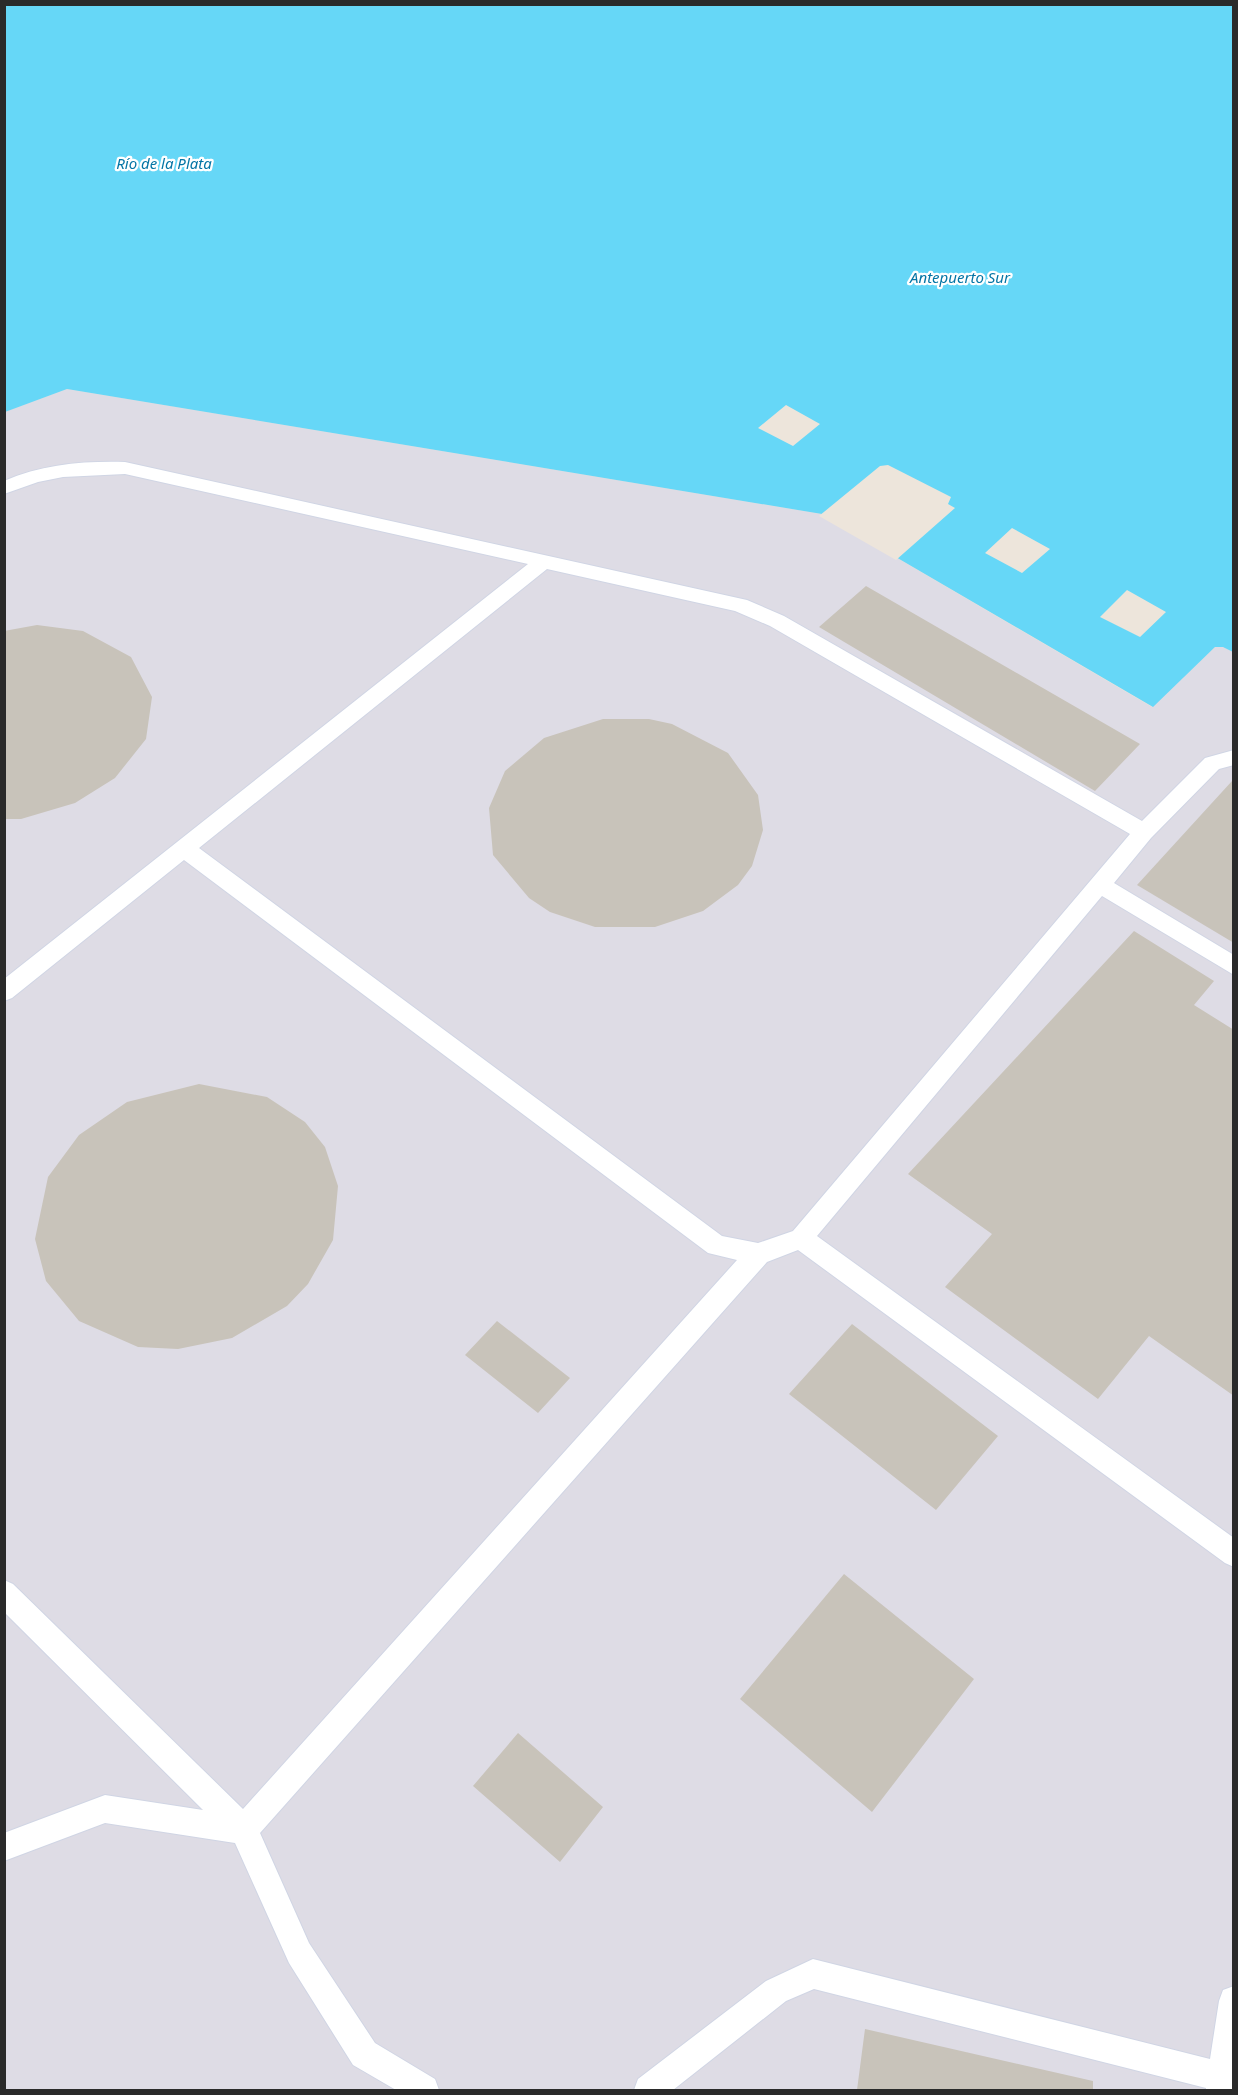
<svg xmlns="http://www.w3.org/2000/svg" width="1238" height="2095" viewBox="0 0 1238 2095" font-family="'Noto Sans',sans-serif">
	<rect width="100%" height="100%" fill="#ede5db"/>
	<!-- industrial -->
	<path fill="#dedce5" d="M67,389L822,514L1152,707L1215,647L1223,646L1233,652V2090H5L4,412Z"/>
	<!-- water -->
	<path fill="#66d7f7" d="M4,5H1233V652L1223,647H1215L1153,707L822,514L67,389L5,412Z"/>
	<!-- pier -->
	<path fill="#ede5db" d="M786,405L820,424L793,446L758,428Z
		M888,465L951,497L948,504L955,508L896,560L819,516L880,466Z
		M1012,528L1050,549L1022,573L985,553Z
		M1127,590L1166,612L1140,637L1100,617Z"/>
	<!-- building -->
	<path fill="#c8c3ba" d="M866,586L1140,744L1095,791L819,627Z
		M37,625L83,631L131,657L152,697L146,739L115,778L75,803L21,819H4V631Z
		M603,719H649L672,724L728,753L758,795L763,830L752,866L738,885L703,911L655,927H595L550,912L529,898L493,855L489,808L505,771L544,738Z
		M1232,781L1234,782V943L1137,885Z
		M1134,931L1214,981L1194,1005L1234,1030V1396L1149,1336L1098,1399L945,1287L992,1234L908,1174Z
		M199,1084L267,1097L305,1122L325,1147L338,1186L333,1240L308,1284L287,1306L232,1338L178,1349L138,1347L79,1321L46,1281L35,1239L48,1177L79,1135L127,1102Z
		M497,1321L570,1378L538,1413L465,1355Z
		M852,1324L998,1436L936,1510L789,1394Z
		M844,1574L974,1679L872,1812L740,1699Z
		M518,1733L603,1807L560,1862L473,1786Z
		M865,2029L1093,2081V2090H857Z"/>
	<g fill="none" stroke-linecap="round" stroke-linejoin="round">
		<!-- lane casing -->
		<g stroke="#d0d5e4" stroke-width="2">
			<path id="lane" d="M125,462L747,600L784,616L1142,821L1205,758L1234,750V765L1219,769L1151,838L1114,883L1234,955V975L1102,896L817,1236L1234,1538V1567L1225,1563L798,1250L767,1262L260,1833L309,1943L375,2043L435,2079L439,2090H396L353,2065L289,1963L235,1843L105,1823L4,1861V1833L105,1795L203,1810L4,1612V1580L13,1584L243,1809L737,1260L708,1253L184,860L12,998L4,1001V979L528,564L125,474L63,477L38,482L4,494V481C43,464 84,461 125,462ZM547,569L735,611L770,626L1130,834L793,1231L758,1243L722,1236L199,848Z
				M813,1959L1210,2059L1219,2001L1223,1990L1234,1986V2090H1206V2088L814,1989L786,2001L673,2090H634L638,2079L766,1981Z"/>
		</g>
		<!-- lane -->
		<use href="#lane" fill="#fff" fill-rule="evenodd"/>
	</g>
	<g text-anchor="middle" stroke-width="4.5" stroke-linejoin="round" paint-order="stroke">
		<!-- far-water labels -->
		<g font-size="15" font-style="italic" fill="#0475a5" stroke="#fff">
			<text x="164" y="169">Río de la Plata</text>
			<text x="960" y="283">Antepuerto Sur</text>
		</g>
	</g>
	<!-- border -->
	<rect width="1238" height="2095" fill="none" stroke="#2a2a2a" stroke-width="12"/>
</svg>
